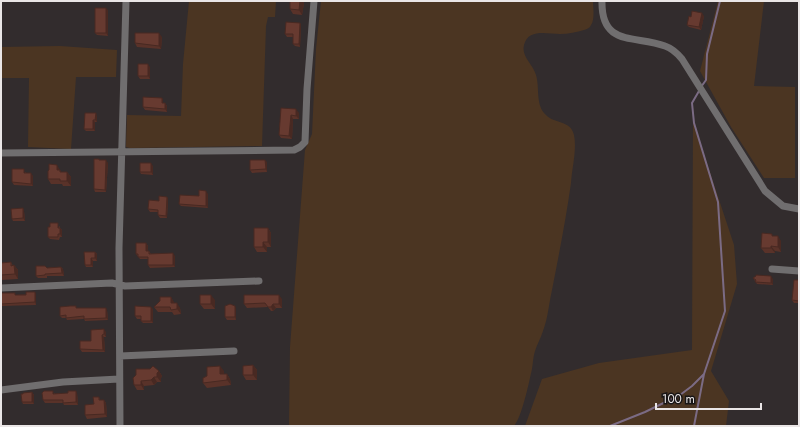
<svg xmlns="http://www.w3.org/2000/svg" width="800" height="427" viewBox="0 0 800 427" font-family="Jost,sans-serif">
	<rect width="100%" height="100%" fill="#322c2d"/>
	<!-- green -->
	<path fill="#4b3522" d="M189,1H276L275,17H268L266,26L262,146L130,148L126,147L127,115L181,116L183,64Z
		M321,1H593C593,8 595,19 591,25C590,28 587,29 584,30C577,32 568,34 560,34C548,34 528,28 524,45C521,57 533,64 536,75C540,88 535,105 546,115C554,124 571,120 574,135C577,150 572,167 571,183C566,219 559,254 552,290C549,303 548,318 543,331C541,338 537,344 535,351C533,357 533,363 532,369C529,382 522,417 514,426H289L290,347L305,150L312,134L316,49Z
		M718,1H764L754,86L795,87V178H764L731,127L700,71Z
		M60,46L117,50L116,77H76L71,149L28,147L29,78H1V47Z
		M693,121L734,245L737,284L711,371L729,401L726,426H525L542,379L599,363L692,350Z"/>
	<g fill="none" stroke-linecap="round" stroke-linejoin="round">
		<!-- stream -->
		<path stroke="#7b6b84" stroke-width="2" d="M701,87L706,80L707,54L720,1
			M610,426L645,412L680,395L692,386L704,374L725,311L718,202L694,123L692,103L699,91
			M694,426L704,374"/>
		<!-- minor -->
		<path stroke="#706e6f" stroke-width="7" d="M602,1C601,47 635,35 665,46C671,48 677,53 682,59L765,191L783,206L799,209
			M1,153L294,150L300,147L305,142L307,89L314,1
			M772,269L799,271
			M1,288L112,283L125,286L259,281
			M120,356L234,351
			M1,390L63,382L119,379
			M120,426L119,248L126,1"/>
	</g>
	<!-- wall -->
	<path fill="#593229" d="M300,1H302L304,3L302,15L293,14L290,9Z
		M108,10V36L97,35L95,33Z
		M704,16L701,30L689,27L687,25L691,17Z
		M300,23L301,25L300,47L295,46L293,44V37H287L285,34Z
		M162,37L161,49L137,47L135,43Z
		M150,67V79H140L138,76Z
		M162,98L163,100V103H165L167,106V112L145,110L143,107Z
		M281,108L299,113V119H293L292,139L281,138L279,135Z
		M97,116V122H95V131H86L84,129Z
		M99,159L100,160L108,163L106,192H95L94,189Z
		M267,162V172L252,173L250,170Z
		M153,166V175L141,174L140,172Z
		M60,170L61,172H67L71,177V186H63L62,184H51L48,179Z
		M26,172V173L33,176V186L14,185L12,182Z
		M208,194V208L181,206L179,204L199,196Z
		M167,197L168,199L167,218H160L158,215V212H150L148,209L159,201Z
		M23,208L24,211L25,221H13L12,219Z
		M60,226V228L62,230V237H60L59,240L50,239L48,237Z
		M268,228L271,233V247H267V252H257L254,247Z
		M773,236L781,241V252L775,251V253H765L761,248Z
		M146,243L148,246V251H149L151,254L175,256V267L150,268L148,265V259H140L136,254Z
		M95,252L97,254V261H93V267H86L85,265Z
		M11,262L13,266L14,265L18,270V279L1,280V263Z
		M61,267L63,269L64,276H47V278H38L36,276L47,268Z
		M753,278L773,279V285L757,284Z
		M799,280V303H794L792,300Z
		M1,293L16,295L36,294V305L1,306Z
		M171,297L174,303L180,308L181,314L174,315L172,312H158L154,307Z
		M282,299V308H276L273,311H271L268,307L247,308L244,304Z
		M215,300V309H204L200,304Z
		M77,308L107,310L108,320L85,321L84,319L67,320L66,318H62L60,316Z
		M153,309V323H143L141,321V319H137L135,316Z
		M236,309V320H227L225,317Z
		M106,332V337H104L105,352H82L80,349L91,341Z
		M253,365L257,370V380H246L243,375Z
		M159,371L162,376L161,378V382H157L154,385L144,386V390H137L134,385L133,378Z
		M224,371V374H227L230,379L231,385L207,388L203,383Z
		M32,392L34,395V404H23L22,402Z
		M55,393V394L77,393L78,405H64L63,403H45L43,400Z
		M99,397L100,400H104L106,403L107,417L87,419L85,415Z"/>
	<!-- shaded-wall -->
	<path fill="#482922" d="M300,1H302L304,3L302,15L299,10Z
		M106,8L108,10V36L106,33Z
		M702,13L704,16L701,30L699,27Z
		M300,23L301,25L300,47L299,44Z
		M159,33L162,37L161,49L159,46Z
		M148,64L150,67V79L148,76Z
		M162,98L163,100V105L162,103Z
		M165,103L167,106V112L165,109Z
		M296,109L299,113V119L296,116Z
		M96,113L97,116V122L95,120Z
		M291,115L293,119L292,139L289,136Z
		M93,120L95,122V131L93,129Z
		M106,160L108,163L106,192L105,190Z
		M265,160L267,162V172L266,169Z
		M151,163L153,166V175L151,172Z
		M57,165L60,170V171L63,175L57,170Z
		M67,172L71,177V186L67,181Z
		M31,173L33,176V186L31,184Z
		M206,191L208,194V208L206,206Z
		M167,197L168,199L167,218L166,216Z
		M23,208L24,211L25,221L23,218Z
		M60,228L62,230V237L60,234Z
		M268,228L271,233V247L268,242Z
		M778,236L781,241V252L778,247Z
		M263,242L267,247V252L263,247Z
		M146,243L148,246V253L146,251Z
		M771,246L775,251V253L771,248Z
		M95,252L97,254V261L95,258Z
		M173,253L175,256V267L173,265Z
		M91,258L93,261V267L91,265Z
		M14,265L18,270V279L15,274Z
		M61,267L63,269L64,276L62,273Z
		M771,276L773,279V285L771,283Z
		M35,292L36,294V305L35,302Z
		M211,295L215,300V309L211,304Z
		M279,295L282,299V308L279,304Z
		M171,297L174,302V308L171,303Z
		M177,303L180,308L181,314L177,309Z
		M273,304L276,308L273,311L271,307Z
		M235,306L236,309V320L235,317Z
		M151,307L153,309V323L151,321Z
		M106,308L107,310L108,320L106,318Z
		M104,329L106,332V337L104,334Z
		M102,335L104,337L105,352L103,350Z
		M253,365L257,370V380L253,375Z
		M220,366L224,371V379L220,374Z
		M159,371L162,376L161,378V382L157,377V373Z
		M227,374L230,379L231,385L227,380Z
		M154,377L157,382L154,385L151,380Z
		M141,381L144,386V390L141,385Z
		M76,391L77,393L78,405L76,402Z
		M32,392L34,395V404L32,402Z
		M104,400L106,403L107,417L105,414Z
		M1,404L2,406V426H1Z"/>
	<!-- building -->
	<path fill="#673a30" stroke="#482922" d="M290,1H300L299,10L290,9Z
		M95,8H106V33H95Z
		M692,11L702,13L699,27L687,25L689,16L691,17Z
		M286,22L300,23L299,44H293V34H285Z
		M135,33H159V46L135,43Z
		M138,64H148V76H138Z
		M143,97L162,98V103H165V109L143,107Z
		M281,108L296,109V116L291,115L289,136L279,135Z
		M85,113H96L95,120H93V129H84Z
		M94,159H99V160H106L105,190L94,189Z
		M250,160H265L266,169L250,170Z
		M140,163H151V172H140Z
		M49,164L57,165V170H60V172H67V181H60V179H48V171L49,170Z
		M12,169H24V173H31V184L12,182Z
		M199,190L206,191V206L179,204L180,195L199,196Z
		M159,196L167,197L166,216L158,215V210L148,209L149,200L159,201Z
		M23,208V218L12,219L11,209Z
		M50,223H58V228H60V234H58V237H48V227H50Z
		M254,228H268V242H263V247H254Z
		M762,233L772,234V236H778V247L771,246V248H761Z
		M136,243H146V251H149V254L173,253V265H148V257H138V254H136Z
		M84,252H95V258H91V265H85Z
		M11,262V266L14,265L15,274L1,275V263Z
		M36,266H45L47,268L61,267L62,273L45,274V275L36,276Z
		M756,275L771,276V283L755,282L756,280L753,278L756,276Z
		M794,280H799V301L792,300Z
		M26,292H35V302L1,304V293H15V295H26Z
		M200,295H211V304H200Z
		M244,295H279V304H273L271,307H268L265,303L244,304Z
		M160,297H171V303H177V309L171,310L170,307H154L160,301Z
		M230,304L235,306V317H225V306Z
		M70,306H76V308H106V318L84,319V316L66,318V315L60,316V307Z
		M135,306L151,307V321H141V316H135Z
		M104,329V334L102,335L103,350L80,349V341H91V330Z
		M253,365V375H243V366Z
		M153,366L159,371L157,373V377H154L151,380L141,381V385H134L133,378L136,375V369H150Z
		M220,366V374H227V380L203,383V378L207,376V367Z
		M44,391H53V394L68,393V391H76V402L63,403V400H43L42,393Z
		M32,392V402H22L21,394H23V393Z
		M93,397H99V400H104L105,414L85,415V405L94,404Z"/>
	<!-- border -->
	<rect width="800" height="427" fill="none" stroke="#eae6e6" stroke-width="4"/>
	<!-- scale -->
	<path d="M656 403v6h105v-6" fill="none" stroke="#eae6e6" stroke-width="2"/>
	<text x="662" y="403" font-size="12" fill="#eae6e6" stroke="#181516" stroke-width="3" paint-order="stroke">100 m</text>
</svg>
